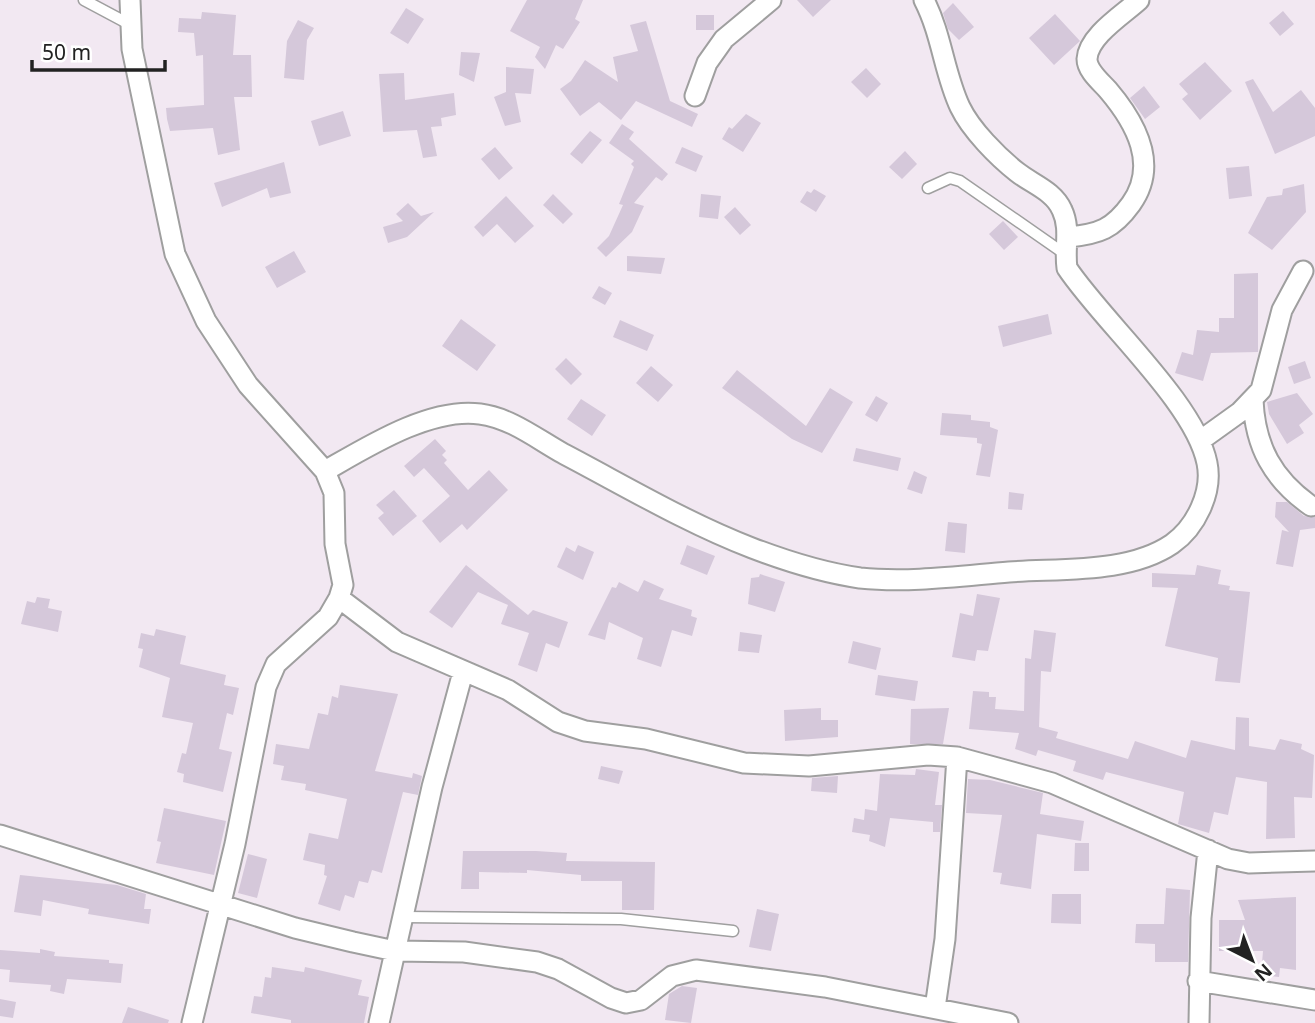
<svg xmlns="http://www.w3.org/2000/svg" width="1315" height="1023" viewBox="0 0 1315 1023" font-family="'Noto Sans',sans-serif">
	<rect width="100%" height="100%" fill="#f2e8f2"/>
	<!-- building -->
	<path fill="#d5c8da" d="M527,0H583L575,19L580,22L563,49L556,45L545,69L535,57L540,47L510,31Z
		M797,0H831L813,17Z
		M953,3L974,27L959,40L948,29L943,13Z
		M406,8L424,19L408,44L390,33Z
		M1283,11L1294,24L1280,36L1269,23Z
		M202,12L236,15L233,55H251L252,97H234L240,150L218,155L213,128L170,131L167,119L166,108L204,105L203,55L196,56L194,33L178,32L179,18L201,19Z
		M1055,14L1080,41L1054,65L1029,38Z
		M696,15H714V30H696Z
		M298,20L314,28L307,40L304,80L284,78L287,41Z
		M646,21L670,101L698,114L692,127L636,101L621,120L599,102L580,116L560,89L571,81L585,60L618,82L613,57L638,51L630,25Z
		M461,52L480,53L474,82L459,75Z
		M1205,62L1232,91L1200,120L1182,99L1188,94L1179,84Z
		M506,67L534,69L531,94L515,93L521,122L505,126L494,97L506,92Z
		M866,68L881,84L867,98L851,82Z
		M404,73L405,100L454,93L456,115L441,118L442,126L431,127L437,156L423,158L417,130L383,132L379,74Z
		M1253,79L1273,112L1301,90L1315,108V136L1275,154L1245,82Z
		M1144,86L1160,107L1145,119L1130,98Z
		M343,111L351,136L319,146L311,121Z
		M746,114L761,123L743,152L722,139L729,127L732,129Z
		M622,124L634,132L629,139L668,174L662,181L656,177L634,203L644,206L632,232L606,257L597,248L609,236L623,205L619,204L634,167L631,164L634,161L609,143Z
		M590,131L602,140L582,164L570,154Z
		M495,147L513,168L499,180L481,159Z
		M682,147L703,156L696,172L675,163Z
		M905,151L917,164L902,179L889,167Z
		M284,162L291,193L270,198L267,188L222,207L214,183Z
		M1249,166L1252,196L1229,199L1226,168Z
		M1304,184L1306,212L1272,250L1248,233L1267,197L1282,195L1283,189Z
		M814,189L826,196L816,212L800,202L807,191L811,193Z
		M553,194L573,214L563,224L543,205Z
		M701,194L721,196L718,219L699,217Z
		M506,196L534,226L515,243L497,224L483,237L474,227Z
		M408,203L421,216L434,212L407,237L388,243L383,227L403,221L396,214Z
		M735,207L751,225L740,235L724,217Z
		M1003,221L1018,237L1004,250L989,234Z
		M294,251L306,272L277,288L265,267Z
		M627,256L665,258L661,274L627,271Z
		M1258,273V352L1211,353L1203,381L1175,373L1182,352L1193,355L1197,330L1219,332V318H1234V274Z
		M599,286L612,293L605,305L592,298Z
		M1048,314L1052,334L1003,347L998,326Z
		M461,319L496,345L477,371L442,346Z
		M620,320L654,335L647,351L613,337Z
		M566,358L582,374L571,385L555,369Z
		M1305,361L1311,378L1294,384L1288,367Z
		M651,366L673,385L658,402L636,383Z
		M737,370L806,426L830,388L853,402L822,453L792,439L722,388Z
		M1297,393L1313,414L1299,425L1304,433L1287,444L1269,414L1267,402Z
		M876,396L888,403L877,422L865,415Z
		M581,399L606,415L592,436L567,419Z
		M942,413L971,415V420L990,422V427L998,430L990,477L976,475L982,444L977,443V438L940,435Z
		M435,439L446,451L442,455L447,460L444,463L468,490L489,470L508,490L467,530L462,524L440,543L422,521L450,496L424,468L414,477L404,466Z
		M856,448L901,458L898,471L853,461Z
		M914,471L927,477L922,494L907,489Z
		M394,490L417,516L393,536L378,518L384,513L376,505Z
		M1009,492L1024,494L1022,510L1008,509Z
		M1276,502H1287L1304,516L1315,517V528L1300,530L1293,567L1276,564L1282,530L1289,532L1275,517Z
		M948,522L967,524L965,553L945,551Z
		M578,545L594,552L583,580L557,567L566,547L575,552Z
		M687,545L715,556L707,575L680,564Z
		M466,565L528,615L533,610L568,622L559,648L546,643L537,672L518,665L529,633L501,624L508,605L478,592L452,628L429,612Z
		M1197,565L1221,570L1218,584L1230,586L1229,590L1250,592L1240,683L1215,681L1218,658L1165,646L1178,588L1152,587V573L1195,575Z
		M760,574L785,582L775,612L748,604L751,578L759,577Z
		M644,580L664,589L659,599L692,610L691,616L697,618L692,636L672,630L661,667L637,659L643,638L609,622L605,640L588,635L612,587L616,588L619,582L638,592Z
		M977,594L1000,598L988,651L977,650L975,661L952,657L960,613L973,616Z
		M37,597L50,599L48,608L62,611L58,632L21,624L27,601L35,603Z
		M156,629L186,636L180,664L226,675L224,685L239,688L233,715L227,713L219,749L232,752L223,792L183,782L184,774L177,772L182,753L186,754L193,723L162,717L170,678L139,667L143,649L138,648L141,633L154,636Z
		M1034,630L1056,633L1051,672L1041,671L1039,727L1058,732L1056,738L1128,759L1135,741L1186,758L1191,740L1235,750L1236,717L1249,718V746L1275,750L1280,739L1302,744L1301,749L1314,755L1312,798L1294,797L1295,838L1266,839L1267,782L1236,777L1228,815L1214,812L1209,833L1178,824L1184,792L1106,772L1103,780L1073,771L1076,761L1038,750L1036,756L1015,749L1019,733L969,729L973,691L989,692V697H996L995,709L1024,711L1025,658L1031,659Z
		M740,632L762,635L759,653L738,651Z
		M853,641L881,648L876,670L848,663Z
		M878,675L918,681L915,701L875,695Z
		M340,685L398,694L375,771L412,778L413,773L422,776L418,795L403,792L382,873L372,870L368,883L359,881L354,898L345,895L340,911L318,904L327,876L324,875L325,865L303,860L309,833L338,839L347,799L305,790L306,784L281,780L284,766L273,764L276,744L309,749L318,713L328,715L332,696L338,698Z
		M821,708V720H838V737L785,741L784,710Z
		M949,708L943,744H910L911,709Z
		M601,766L623,771L619,784L598,779Z
		M916,769L939,772L935,805H942L940,832H933V822L890,818L885,847L869,841L870,835L852,832L854,818L864,820L865,809L877,811L880,774L915,775Z
		M838,776L837,793L811,791L812,778Z
		M968,779L990,780L1043,793L1040,814L1084,821L1081,841L1037,834L1031,889L1000,884L1002,873L993,872L1002,815L966,813Z
		M164,808L226,821L214,875L156,863L161,842L157,841Z
		M1075,843H1089V871H1074Z
		M463,851H536L567,853L566,861L655,862L654,910H622V881H581V875L527,870V873L479,872V889H461Z
		M248,854L267,859L257,898L238,893Z
		M20,875L117,885L146,894L144,909H151L149,924L88,914L89,909L43,900L41,916L14,912Z
		M1166,888L1190,890L1188,962H1155V944L1135,943L1136,924H1164Z
		M1052,894H1081V924L1051,923Z
		M1296,897V970L1280,968L1279,977L1261,975L1263,951H1219V920H1245L1238,900Z
		M757,909L779,914L771,951L749,947Z
		M40,949L55,952L54,956L109,960V963L123,964L121,983L67,979L64,994L50,991L51,985L9,982L10,970L0,969V950L40,953Z
		M272,967L304,972L305,967L362,980L358,995L369,997L364,1023H291V1020L251,1013L254,996L262,997L265,977L271,978Z
		M682,986L697,988L691,1023L665,1020L669,994Z
		M0,999L16,1002L13,1018L0,1016Z
		M128,1007L169,1020L168,1023H122Z"/>
	<g fill="none" stroke-linecap="round" stroke-linejoin="round">
		<!-- lane casing -->
		<g stroke="#9f9f9f" stroke-width="13">
			<path id="lane" d="M84,0L129,24
				M928,188L950,178L960,181L1065,254
				M404,917L621,919L733,931"/>
		</g>
		<!-- street casing -->
		<g stroke="#9f9f9f" stroke-width="23">
			<path id="street" d="M130,0L132,49L175,254L206,321L248,385L325,471L334,493L335,544L343,585L339,598L328,617L276,664L266,687L235,844L192,1023
				M695,96L707,63L724,39L771,0
				M1069,237C1099,234 1113,229 1131,204C1159,165 1136,123 1108,90C1101,82 1087,71 1087,59C1088,36 1124,14 1139,0
				M1253,400C1255,447 1273,479 1311,506
				M1201,440L1240,412L1261,390L1282,310L1303,271
				M325,471C367,447 430,407 480,414C511,418 537,439 564,454C625,486 687,523 752,548C786,561 825,573 860,578C909,583 960,576 1009,572C1060,568 1128,574 1172,544C1196,527 1213,492 1207,463C1195,403 1103,322 1067,268C1064,248 1071,229 1062,210C1054,191 1032,184 1017,172C998,157 971,130 960,107C944,73 942,35 924,0
				M339,598L397,642L508,690L558,722L585,731L646,739L744,763L809,766L928,755L957,757L1052,783L1228,859L1249,863L1315,861
				M0,835L295,928L353,942L395,951L464,952L537,962L558,969L611,998L626,1003L641,1000L672,976L696,970L825,987L1008,1023
				M1198,981L1315,1000
				M935,1008L945,939L957,757
				M379,1023L432,787L463,672
				M1199,1023L1201,918L1208,850"/>
		</g>
		<!-- lane -->
		<use href="#lane" stroke="#fff" stroke-width="10"/>
		<!-- street -->
		<use href="#street" stroke="#fff" stroke-width="19"/>
	</g>
	<!-- north arrow -->
	<g transform="translate(1252 960) rotate(138)" stroke="#ffffff" stroke-width="5" paint-order="stroke">
	<path d="M0-5L12 26L0 18L-12 26Z" fill="#222222"/>
	<text y="-10" font-size="19" font-weight="bold" text-anchor="middle" fill="#222222">N</text>
	</g>
	<!-- scale -->
	<path d="M32 60v10h133v-10" fill="none" stroke="#222222" stroke-width="3.5"/>
	<text x="42" y="60" font-size="21" fill="#222222" stroke="#ffffff" stroke-width="5" paint-order="stroke">50 m</text>
</svg>
